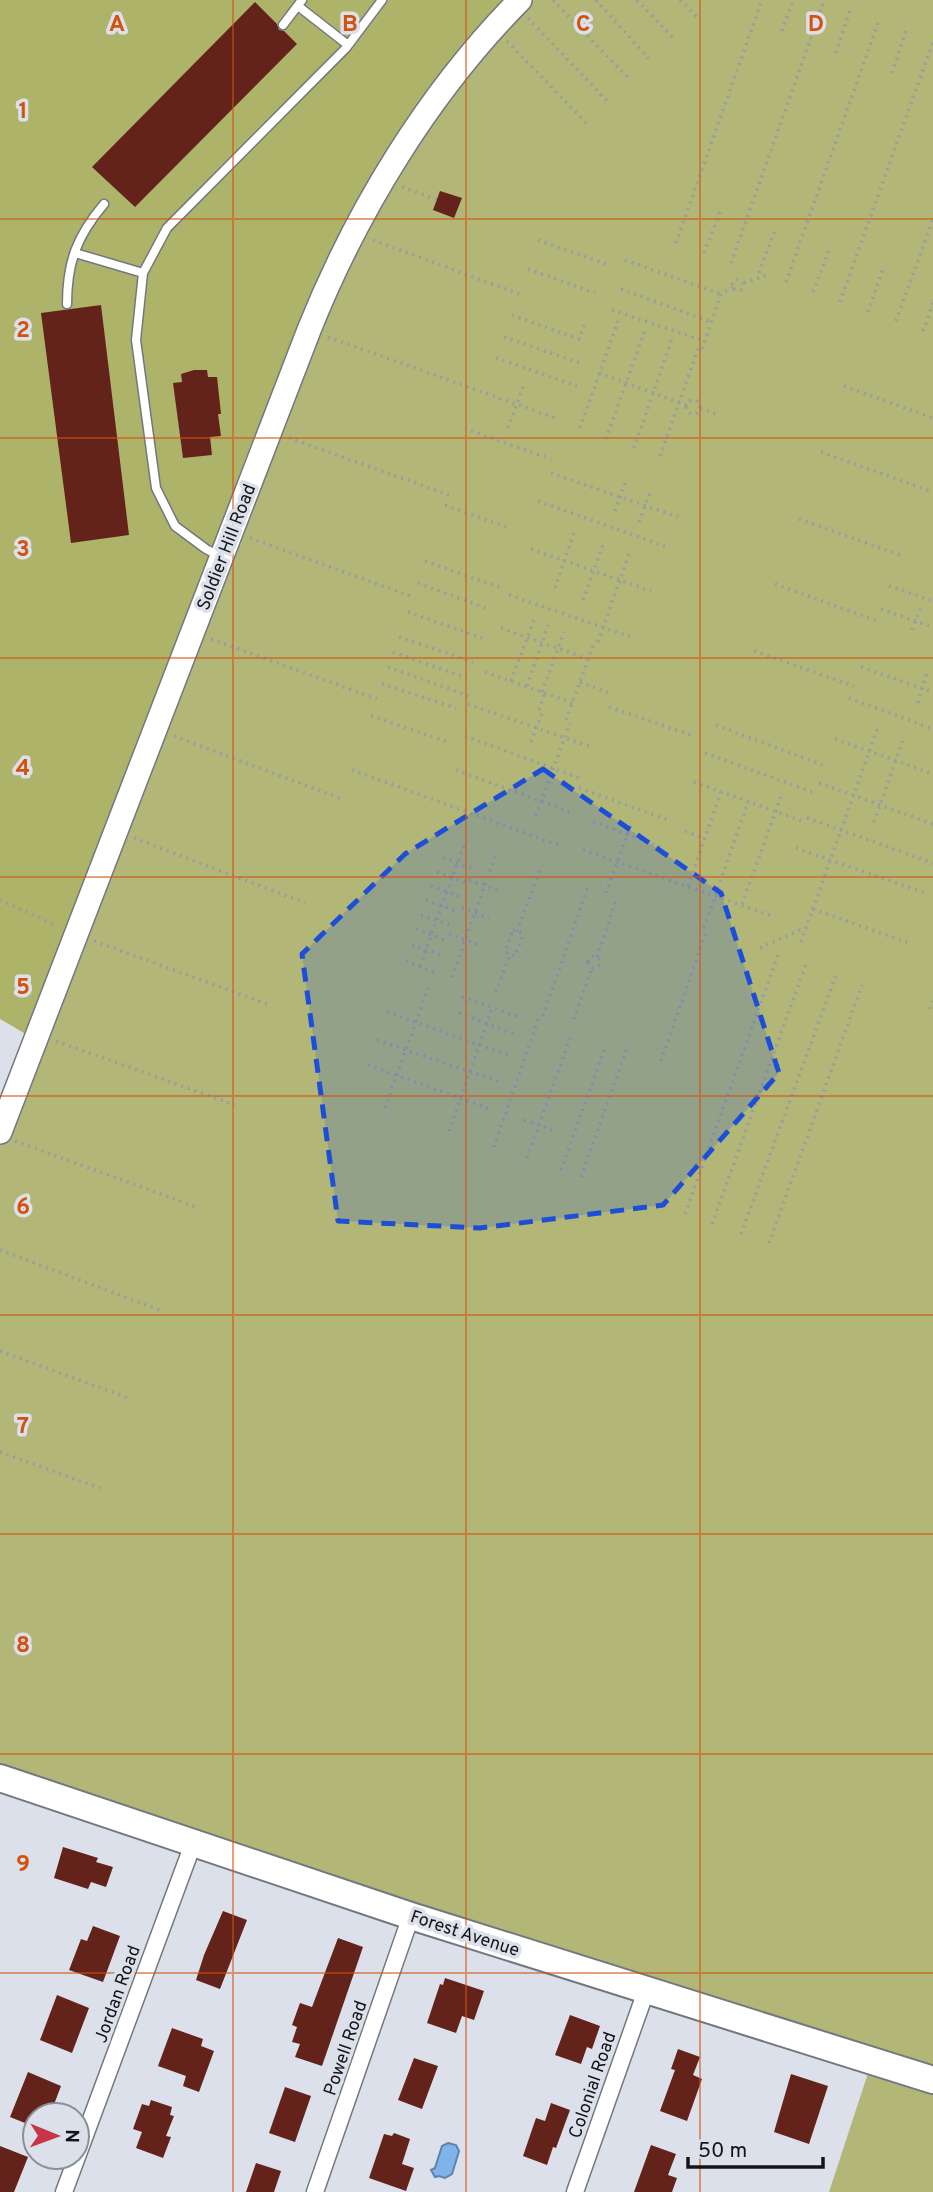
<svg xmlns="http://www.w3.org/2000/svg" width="933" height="2192" viewBox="0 0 933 2192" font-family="Overpass,sans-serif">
	<rect width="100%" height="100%" fill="#dce0ea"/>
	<!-- green -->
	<path fill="#b2b676" d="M520,0H933V2192H829L872,2061L0,1778V1132L367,208Z"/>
	<!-- forest -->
	<path fill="#aeb36a" d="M0,0H520L367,208L36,1040L0,1019Z"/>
	<!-- water -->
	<path fill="#7eb4e9" stroke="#5e84aa" stroke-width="2" d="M448,2143L456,2145L459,2151L452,2174L445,2178L439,2176L435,2177L431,2170L435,2168L442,2146Z"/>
	<!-- building -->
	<path fill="#63221a" d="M255,2L277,24L279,30L284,31L297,44L135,207L92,167Z
		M440,191L462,198L454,218L433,210Z
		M101,305L129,535L71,543L41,313Z
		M194,370H207L208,377H217L221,414H218L221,436L210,437L212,455L183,458L173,383L182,382L181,374Z
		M63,1847L98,1858L96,1862L113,1867L106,1887L91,1882L88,1889L54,1878Z
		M223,1911L247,1920L220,1989L196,1980L204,1955Z
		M93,1926L120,1936L103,1982L69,1970L81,1939L87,1941Z
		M338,1938L363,1947L322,2066L295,2057L300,2044L292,2042L297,2027L292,2025L300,2003L312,2007Z
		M445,1978L484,1991L474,2020L462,2016L456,2033L427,2023L440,1984L443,1985Z
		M57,1995L89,2008L72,2053L40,2040Z
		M570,2015L600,2026L592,2049L587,2047L581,2064L555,2055Z
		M172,2028L203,2039L201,2046L214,2051L199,2092L183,2086L186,2076L158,2066Z
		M678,2049L700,2057L693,2075L702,2079L687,2121L660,2111L675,2070L671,2069Z
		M414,2058L438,2066L422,2109L398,2100Z
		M28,2072L61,2086L50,2115H35V2127L10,2117Z
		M791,2074L828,2086L809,2144L774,2132Z
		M285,2087L311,2096L295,2142L269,2133Z
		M151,2100L172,2107L170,2115L174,2116L166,2136L171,2137L163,2158L136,2148L142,2132L133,2129L142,2104L149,2106Z
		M551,2103L570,2110L556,2148L553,2147L547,2165L523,2156L536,2118L545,2121Z
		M394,2133L410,2139L402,2164L414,2168L406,2191L369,2178L384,2134L392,2136Z
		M651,2145L676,2154L668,2175L677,2178L672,2192H634Z
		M0,2146L28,2157L14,2192H0Z
		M256,2163L281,2171L274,2192H246Z"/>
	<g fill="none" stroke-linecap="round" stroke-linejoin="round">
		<!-- lane casing -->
		<g stroke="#747780" stroke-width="11">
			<path id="lane" d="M298,6L348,45
				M283,25L302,0
				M75,253L143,273
				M67,304C67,262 77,236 104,204
				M221,557L206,549L175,526L156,488L136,340L143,273L167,228L346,48L382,0"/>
		</g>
		<!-- street casing -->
		<g stroke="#747780" stroke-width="19">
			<path id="street" d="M77,2157L193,1844
				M64,2192L77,2157
				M315,2192L411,1916
				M575,2192L646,1991"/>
		</g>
		<!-- secondary casing -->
		<g stroke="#747780" stroke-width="26">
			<path id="secondary" d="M0,1132L309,330C357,210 429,92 520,0"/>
		</g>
		<!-- primary casing -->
		<g stroke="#747780" stroke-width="30">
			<path id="primary" d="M0,1778L411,1916L933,2080"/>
		</g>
		<!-- path -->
		<path stroke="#999ca3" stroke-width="3.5" stroke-dasharray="2 5" stroke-linecap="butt" d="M553,0L631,81
			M596,0L651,61
			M637,0L674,39
			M680,0L697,17
			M528,18L609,103
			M782,31L793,0
			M507,41L588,125
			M836,53L850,10
			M892,73L906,30
			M402,187L437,200
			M373,240L519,294
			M538,240L606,264
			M676,243L762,0
			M704,253L721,209
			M625,260L721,294
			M731,263L824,1
			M528,269L595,293
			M759,273L775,230
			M732.5 285a5.5 5.5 0 1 1 11 0a5.5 5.5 0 1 1-11 0Z
			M786,282L879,20
			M744,283L767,275
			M621,289L711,322
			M813,292L829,250
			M840,302L933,42
			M612,310L704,341
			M868,312L883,269
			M512,315L579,339L585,323
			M896,321L933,219
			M923,331L933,303
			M328,337L555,418
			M504,337L583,364
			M702,349L721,294L733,287
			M496,358L577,386
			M599,373L686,405
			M844,386L933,418
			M686 407a7 7 0 1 1 14 0a7 7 0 1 1-14 0Z
			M700,409L716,414
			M508,428L524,385
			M580,428L618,321
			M471,431L551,459
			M289,438L449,495
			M606,439L645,330
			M634,448L672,339
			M821,452L933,492
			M660,456L698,349
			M551,473L678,517
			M538,501L667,547
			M445,505L506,527
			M615,511L626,480
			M799,519L900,555
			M639,522L651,490
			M250,538L413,597
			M531,549L651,591
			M425,561L499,587
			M418,583L488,609
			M775,584L877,621
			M889,586L933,601
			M555,588L575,530
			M509,595L634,638
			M583,600L604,542
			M881,609L933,627
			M408,612L482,638
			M501,628L588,659
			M912,630L920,609
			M399,637L473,662
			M211,639L377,699
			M598,642L630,551
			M754,651L854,686
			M393,652L467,678
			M388,667L469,696
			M861,667L933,692
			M485,672L573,703
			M511,681L534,620
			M580,682L613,694
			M382,684L456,708
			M527,686L548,625
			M542,692L564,632
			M849,698L933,729
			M918,703L927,673
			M468,704L594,748
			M609,707L694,736
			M539,710L545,693
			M371,716L448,742
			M566,720L594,643
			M716,725L825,766
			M174,736L342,799
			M465,736L582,779
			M835,739L933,774
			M531,742L542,713
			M705,753L815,793
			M352,770L558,845
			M456,770L570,812
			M694,782L805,822
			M819,783L933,824
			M579,788L671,821
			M536,816L570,723
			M807,818L933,863
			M593,822L664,848
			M874,822L904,737
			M685,831L705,839
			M134,838L305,903
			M796,848L925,893
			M583,850L772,916
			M443,858L471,868
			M437,872L465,882
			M469,880L498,890
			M431,886L461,897
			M688,886L721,792
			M606,893L632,822
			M0,900L58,926
			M426,900L456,911
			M742,904L782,794
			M462,908L489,918
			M813,909L909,943
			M421,915L451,925
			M704,928L748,802
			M416,929L445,940
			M513,930L523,934L515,956L505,952Z
			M517,932L540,869
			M449,934L479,945
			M94,941L270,1005
			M801,942L878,727
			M412,945L441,955
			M760,948L800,930L805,932
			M588 962a6 6 0 1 1 12 0a6 6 0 1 1-12 0Z
			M597,957L617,897
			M406,961L434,972
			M420,966L465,842
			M452,977L496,854
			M496,992L510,954
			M462,997L522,1018
			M930,1009L933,1001
			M387,1012L508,1055
			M459,1013L517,1035
			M543,1016L588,886
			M574,1019L592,968
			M377,1040L500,1082
			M56,1041L235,1105
			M661,1061L707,929
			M368,1065L490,1109
			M385,1108L428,988
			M524,1120L553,1130
			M449,1131L492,1008
			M15,1141L199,1208
			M494,1147L539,1017
			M527,1158L571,1036
			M561,1170L605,1048
			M581,1177L627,1048
			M685,1214L778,955
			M712,1224L806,964
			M741,1234L836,975
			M769,1243L862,985
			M0,1250L162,1311
			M0,1351L131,1399
			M0,1452L100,1488"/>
		<!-- lane -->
		<use href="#lane" stroke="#fff" stroke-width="8"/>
		<!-- street -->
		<use href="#street" stroke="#fff" stroke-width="16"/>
		<!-- secondary -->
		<use href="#secondary" stroke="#fff" stroke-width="23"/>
		<!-- primary -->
		<use href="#primary" stroke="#fff" stroke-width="26"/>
	</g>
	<!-- marked area -->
	<path fill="#1d4ed8" fill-opacity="0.2" stroke="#1d4ed8" stroke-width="5" stroke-dasharray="14 9" stroke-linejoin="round" d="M543,769L721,893L779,1073L663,1205L480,1228L338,1221L302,954L405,854Z"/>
	<!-- grid -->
	<path fill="none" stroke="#d3520d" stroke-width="2" stroke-opacity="0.55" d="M233,0V2192M466,0V2192M700,0V2192M0,219H933M0,438H933M0,658H933M0,877H933M0,1096H933M0,1315H933M0,1534H933M0,1754H933M0,1973H933"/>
	<g text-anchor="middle" stroke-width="7" stroke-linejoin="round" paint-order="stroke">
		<!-- street labels -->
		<g font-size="18" fill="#131417" stroke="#dce0ea">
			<text transform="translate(226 547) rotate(-69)" y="6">Soldier Hill Road</text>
			<text transform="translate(465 1933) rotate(18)" y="6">Forest Avenue</text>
			<text transform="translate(117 1994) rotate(-70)" y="6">Jordan Road</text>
			<text transform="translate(345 2048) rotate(-71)" y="6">Powell Road</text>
			<text transform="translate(592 2085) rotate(-71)" y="6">Colonial Road</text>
		</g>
	</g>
	<g font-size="23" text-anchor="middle" font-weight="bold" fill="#d3520d" stroke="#dce0ea" stroke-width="7" stroke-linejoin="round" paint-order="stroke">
		<text x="117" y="31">A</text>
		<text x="350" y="31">B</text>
		<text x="583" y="31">C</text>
		<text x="816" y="31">D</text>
		<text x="23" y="118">1</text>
		<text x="23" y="337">2</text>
		<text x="23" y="556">3</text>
		<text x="23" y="775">4</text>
		<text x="23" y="994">5</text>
		<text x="23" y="1214">6</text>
		<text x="23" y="1433">7</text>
		<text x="23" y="1652">8</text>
		<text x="23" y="1871">9</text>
	</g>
	<!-- north arrow -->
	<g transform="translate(56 2136) rotate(91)"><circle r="33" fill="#dce0ea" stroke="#8c8e96" stroke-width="2"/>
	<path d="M0-5L12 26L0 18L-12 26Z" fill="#c63646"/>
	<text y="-10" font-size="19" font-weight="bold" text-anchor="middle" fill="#131417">N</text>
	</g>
	<!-- scale -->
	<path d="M688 2157v10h135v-10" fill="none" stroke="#131417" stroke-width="3.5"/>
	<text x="698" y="2157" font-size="21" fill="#131417" stroke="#dce0ea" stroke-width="5" paint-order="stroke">50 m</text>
</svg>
